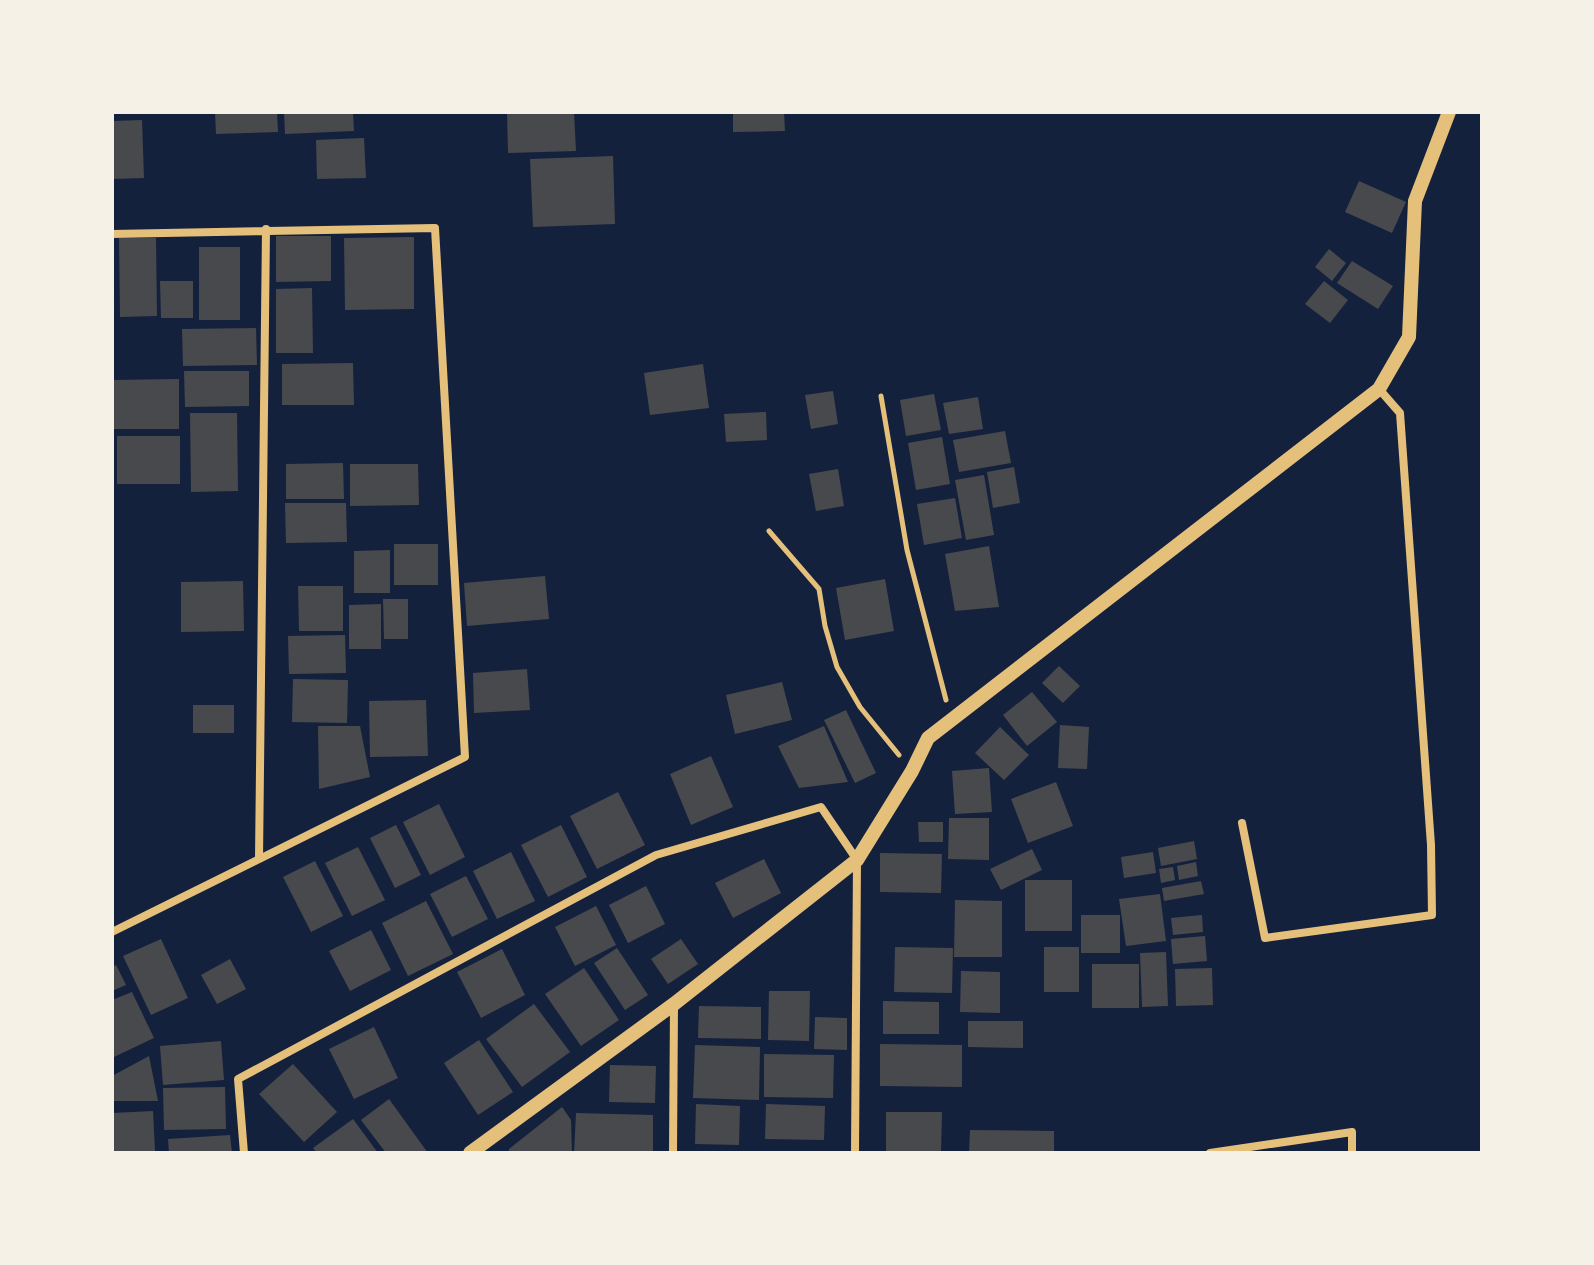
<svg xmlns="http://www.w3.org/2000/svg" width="1594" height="1265" viewBox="0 0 1594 1265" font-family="Poppins,sans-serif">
	<rect width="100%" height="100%" fill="#14213d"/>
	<!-- building -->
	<path fill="#48494c" d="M215,112H277L278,132L216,134Z
		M284,112H353L354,131L285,134Z
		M507,112H574L576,151L508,153Z
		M733,112H784L785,131L733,132Z
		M142,120L144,178L112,179V121Z
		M364,138L366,178L317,179L316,140Z
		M613,156L615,224L533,227L530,159Z
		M1359,181L1406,202L1392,233L1345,212Z
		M276,236H331V281L276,282Z
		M414,237V309L345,310L344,238Z
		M119,238H156L157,316L120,317Z
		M199,247H240V320H199Z
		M1329,249L1346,263L1332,281L1315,267Z
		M1352,261L1393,286L1378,309L1337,283Z
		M160,281H193V318H161Z
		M1324,281L1348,300L1330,323L1305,304Z
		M312,288L313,353H276V289Z
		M256,328L257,365L183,366L182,329Z
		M353,363L354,405H282V364Z
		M703,364L709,408L650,415L644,373Z
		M184,371H249V406L185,407Z
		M179,379V429H112V380Z
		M833,391L838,424L811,429L805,395Z
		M934,394L941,430L906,436L900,400Z
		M978,397L983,429L949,434L943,403Z
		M766,412L767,440L726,442L724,414Z
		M190,413H237L238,491L191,492Z
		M1005,431L1011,463L959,472L953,440Z
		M117,436H180V484H117Z
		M942,437L950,484L916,490L908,443Z
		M343,463L344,499H286V464Z
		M350,464H418L419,505L350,506Z
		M1014,467L1020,503L993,508L987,472Z
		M838,469L844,506L816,511L809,474Z
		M984,475L994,535L966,540L955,480Z
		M955,498L962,538L924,545L917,504Z
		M285,503H346L347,542L286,543Z
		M394,544H438V585H394Z
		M989,546L999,607L955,611L945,554Z
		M390,550V593H354V551Z
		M545,576L549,619L467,626L464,583Z
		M885,579L894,631L845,640L836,588Z
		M243,581L244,631L181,632V582Z
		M298,586H343V631H299Z
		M383,599H408V639H384Z
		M381,604V649H349V605Z
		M345,635L346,673L289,674L288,636Z
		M1059,666L1080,686L1063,703L1042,683Z
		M527,669L530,710L474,713L473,673Z
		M293,679L348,680L347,723L292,722Z
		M782,682L792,720L735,734L726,695Z
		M1032,692L1057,722L1027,746L1003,715Z
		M426,700L428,756L370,757L369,701Z
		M193,705H234V733H193Z
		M846,710L876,773L855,783L824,720Z
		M1060,725L1089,727L1087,769L1058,768Z
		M318,726H360L370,777L319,789Z
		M824,726L848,782L799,788L778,746Z
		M1000,727L1029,755L1004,780L975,753Z
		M711,756L733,807L691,825L670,774Z
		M989,768L992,812L955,814L952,771Z
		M1056,782L1073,826L1028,843L1011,799Z
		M618,792L645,845L597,869L570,816Z
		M439,804L465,857L430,875L403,822Z
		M949,818H989V860L948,859Z
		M918,822H943V842H919Z
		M396,825L421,875L395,888L370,838Z
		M561,825L587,877L548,897L521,845Z
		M1194,841L1197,859L1161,866L1158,848Z
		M358,847L385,900L352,916L325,863Z
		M1032,849L1042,870L1001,890L990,869Z
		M511,852L535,901L497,919L473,871Z
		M1153,852L1156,873L1124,878L1121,857Z
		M880,853L942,854L941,893L880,892Z
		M764,859L781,893L733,918L715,883Z
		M315,861L343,916L311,932L283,877Z
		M1196,862L1198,876L1179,880L1177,866Z
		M1173,867L1175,880L1161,883L1159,869Z
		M466,876L488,919L452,937L430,894Z
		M1025,880H1072V931H1025Z
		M1201,881L1204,894L1164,901L1162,888Z
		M646,886L665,924L628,943L609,905Z
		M1160,894L1166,941L1126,946L1119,899Z
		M955,900L1002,901V957H954Z
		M426,901L453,954L408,976L382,923Z
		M596,906L616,945L575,966L555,927Z
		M1081,915H1120V953H1081Z
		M1202,915L1203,932L1173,935L1171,918Z
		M371,930L391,970L350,991L329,951Z
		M1205,936L1207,961L1173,964L1171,939Z
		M161,939L188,998L151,1015L123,956Z
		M681,939L698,964L668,984L651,959Z
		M895,947L953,948L952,993L894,992Z
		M1044,947H1079V992H1044Z
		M617,948L648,995L625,1010L594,963Z
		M502,949L525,995L481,1018L457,972Z
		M1166,952L1168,1006L1142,1007L1140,953Z
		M230,959L246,989L217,1004L201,975Z
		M1092,964H1139V1008H1092Z
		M116,965L126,985L112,991V967Z
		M584,968L619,1020L581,1046L545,994Z
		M1212,968L1213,1005L1176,1006L1175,969Z
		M961,971L1000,972V1013L960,1012Z
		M769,991H810L809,1041L768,1040Z
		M132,992L154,1038L114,1057L112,1053V1000Z
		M883,1001L939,1002V1034H883Z
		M534,1004L570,1052L522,1087L486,1039Z
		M699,1006L761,1007V1039L698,1038Z
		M815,1017L847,1018V1050L814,1049Z
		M968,1021H1023V1048L968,1047Z
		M374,1027L398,1078L354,1099L329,1049Z
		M479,1040L513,1092L478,1115L444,1063Z
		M221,1041L224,1080L163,1085L160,1046Z
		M880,1044L962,1045V1087L880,1086Z
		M695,1045L760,1047L759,1100L693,1098Z
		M764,1054L834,1055L833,1098L764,1097Z
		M149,1056L158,1101H112V1076Z
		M293,1064L337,1112L304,1142L259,1094Z
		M610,1065L656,1066L655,1103L609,1102Z
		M225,1087L226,1129L164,1130L163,1088Z
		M389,1099L428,1153H386L361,1120Z
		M696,1104L740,1106L739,1145L695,1144Z
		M766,1104L825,1106L824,1140L765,1139Z
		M562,1107L571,1120L572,1153H509V1149Z
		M153,1111L155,1151L112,1153V1113Z
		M886,1112H942L941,1153H886Z
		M576,1113L653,1115V1153H574Z
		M353,1119L378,1153H317L313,1148Z
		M970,1130L1054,1131V1153H969Z
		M230,1135L232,1153H169L168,1139Z"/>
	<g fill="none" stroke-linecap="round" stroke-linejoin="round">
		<!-- path -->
		<path stroke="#e5c07b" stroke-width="5" d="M881,396L907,550L946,700
			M769,531L819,589L825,626L837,667L860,707L899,755"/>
		<!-- minor -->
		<path stroke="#e5c07b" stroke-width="8" d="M112,234L435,228L465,757L112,932
			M1242,823L1265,938L1432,915L1431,845L1400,413L1379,389
			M259,859L266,229
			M244,1153L238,1079L656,855L821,807L857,860L855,1153
			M673,1153L674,1004
			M1210,1153L1352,1132V1153"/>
		<!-- tertiary -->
		<path stroke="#e5c07b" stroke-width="14" d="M470,1153L674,1004L857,860L912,771L928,738L1379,389L1409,337L1415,201L1449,112"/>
	</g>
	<!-- border -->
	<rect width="1594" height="1265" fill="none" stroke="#f6f1e7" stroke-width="228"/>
</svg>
